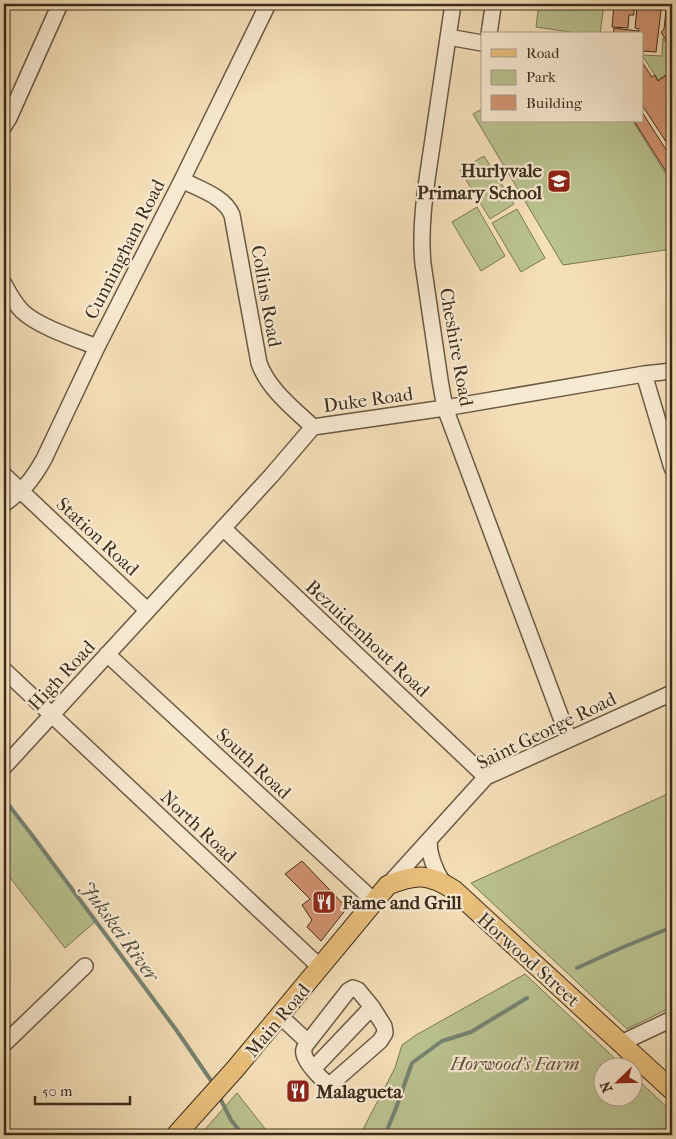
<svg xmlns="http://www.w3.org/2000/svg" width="676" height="1139" viewBox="0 0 676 1139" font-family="'IM FELL French Canon',serif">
	<rect width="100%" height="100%" fill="#f5dfb9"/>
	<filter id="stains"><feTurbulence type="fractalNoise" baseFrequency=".004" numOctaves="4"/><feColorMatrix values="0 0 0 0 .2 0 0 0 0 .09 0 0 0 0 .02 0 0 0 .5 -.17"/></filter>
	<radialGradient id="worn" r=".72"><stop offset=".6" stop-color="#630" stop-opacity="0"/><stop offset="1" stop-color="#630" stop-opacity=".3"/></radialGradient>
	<!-- green -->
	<path fill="#bac290" stroke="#7a7756" d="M539,4H604L600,34H584L536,27Z
		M663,38L672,52V72L668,73L658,80L642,55L662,56Z
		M482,109V121H633L672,184V249L563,265L473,114Z
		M484,156L514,204L490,219L460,170Z
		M477,207L505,256L481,271L452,222Z
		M517,209L545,258L521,272L492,223Z
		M672,792V1007L627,1029L471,883Z
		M4,800L96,921L65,948L4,870Z
		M525,974L623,1066H604V1096H634V1076L672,1112V1135H360L395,1068L402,1045L416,1035Z
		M237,1093L270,1135H200Z"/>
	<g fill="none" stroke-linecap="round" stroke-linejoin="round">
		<!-- stream -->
		<path stroke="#768372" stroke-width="4" d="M4,799L32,835L177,1031L214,1085
			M577,968L621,948L672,927
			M219,1096L231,1120L243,1135
			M385,1135L396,1108L412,1063L442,1041L471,1032L527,998"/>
	</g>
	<!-- building -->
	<path fill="#d39472" stroke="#3b2c1c" d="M614,5L634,6V15H629L628,28L612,27Z
		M637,8L661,10L656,52L642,51V34H638L639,29L635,28Z
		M666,10L672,11V50L661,32L664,29Z
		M614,28L638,31V34H613Z
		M642,62L652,77L655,75L658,81L668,74H672V79H671L672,81V151L642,105Z
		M642,112L672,159V181L634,121H642Z
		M302,861L347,908L321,941L307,927L312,920L302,905L310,899L285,874Z"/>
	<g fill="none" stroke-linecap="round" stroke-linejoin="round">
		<!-- minor casing -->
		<g stroke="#6a5943" stroke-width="18">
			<path id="minor" d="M453,4C446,49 440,94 433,139C427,181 419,222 423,264L440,380L445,408L569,739
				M489,34L493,7
				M448,37L482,43
				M4,126L9,118L60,4
				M182,180C199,189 224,196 232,215L259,363C268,389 293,408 313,427
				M4,284C9,293 14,303 22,311C37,326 76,339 97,347
				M644,374L672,468
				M4,475L147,610
				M4,504C25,488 31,482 44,459L97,347L182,180L268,4
				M223,528L486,777
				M107,654L374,901
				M4,670L320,967
				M4,767L271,476L313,427L445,408L644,374L672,371
				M429,841C429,857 435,870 443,883
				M389,884L486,777L672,693
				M353,988L358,990L372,1007L384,1026L385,1033L380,1041L332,1083H327C320,1078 306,1063 304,1054C303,1050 304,1050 305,1046L348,991Z
				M280,1016L308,1042
				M621,1043L672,1019
				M4,1044L85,966
				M313,1069L372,1007"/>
		</g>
		<!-- major casing -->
		<g stroke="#3b2c1c" stroke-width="21">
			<path id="major" d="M176,1135L236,1068L388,885C416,874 428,873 454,890L672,1090"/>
		</g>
		<!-- minor -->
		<use href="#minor" stroke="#f8ead2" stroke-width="15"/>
		<!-- major -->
		<use href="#major" stroke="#eac07c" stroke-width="19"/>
	</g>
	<!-- icons -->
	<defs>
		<g id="school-square" transform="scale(1.25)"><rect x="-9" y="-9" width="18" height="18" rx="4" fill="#8f2418" stroke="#f8ead2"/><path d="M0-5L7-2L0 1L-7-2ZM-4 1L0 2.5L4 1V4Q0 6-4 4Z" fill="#fff"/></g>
		<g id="restaurant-square" transform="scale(1.25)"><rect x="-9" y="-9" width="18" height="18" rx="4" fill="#8f2418" stroke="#f8ead2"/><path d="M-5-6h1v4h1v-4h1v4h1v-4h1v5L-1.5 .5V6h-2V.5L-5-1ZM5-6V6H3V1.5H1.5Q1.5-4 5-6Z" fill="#fff"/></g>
	</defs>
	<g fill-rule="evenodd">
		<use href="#school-square" x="559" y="181"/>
		<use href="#restaurant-square" x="324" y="902"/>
		<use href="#restaurant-square" x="298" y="1091"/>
	</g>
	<g text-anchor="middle" stroke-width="4.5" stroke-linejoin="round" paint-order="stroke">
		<!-- poi labels -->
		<g font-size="19" font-weight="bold" fill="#3b2c1c" stroke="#f8ead2" text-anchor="start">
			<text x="542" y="177" text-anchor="end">Hurlyvale<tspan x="542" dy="22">Primary School</tspan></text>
			<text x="342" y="909">Fame and Grill</text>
			<text x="316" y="1098">Malagueta</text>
		</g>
		<!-- street labels -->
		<g font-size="19" fill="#3b2c1c" stroke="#f8ead2">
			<text transform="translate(124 249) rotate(-63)" y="7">Cunningham Road</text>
			<text transform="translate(267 296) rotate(80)" y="7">Collins Road</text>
			<text transform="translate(457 347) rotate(80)" y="7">Cheshire Road</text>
			<text transform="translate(368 399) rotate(-8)" y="7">Duke Road</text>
			<text transform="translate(98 536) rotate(43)" y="7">Station Road</text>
			<text transform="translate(368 638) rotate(43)" y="7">Bezuidenhout Road</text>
			<text transform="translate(61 675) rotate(-47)" y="7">High Road</text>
			<text transform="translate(546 730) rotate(-26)" y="7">Saint George Road</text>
			<text transform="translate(254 763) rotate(43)" y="7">South Road</text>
			<text transform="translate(199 826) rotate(43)" y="7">North Road</text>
			<text transform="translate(529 959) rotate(42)" y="7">Horwood Street</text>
			<text transform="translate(277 1020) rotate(-50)" y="7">Main Road</text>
		</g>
		<!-- park labels -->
		<g font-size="19" font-style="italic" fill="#5b5239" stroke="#f8ead2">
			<text x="515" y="1070">Horwood's Farm</text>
		</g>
		<!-- water labels -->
		<g font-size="20" font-style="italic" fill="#545040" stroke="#f8ead2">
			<text transform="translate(120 931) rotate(54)" y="7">Jukskei River</text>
		</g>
	</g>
	<!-- margin -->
	<rect width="676" height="1139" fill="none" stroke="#f5dfb9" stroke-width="20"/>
	<rect x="5" y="5" width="666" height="1129" fill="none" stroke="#3b2c1c" stroke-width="2.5"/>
	<rect x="10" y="10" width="656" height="1119" fill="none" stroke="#3b2c1c"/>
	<!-- legend -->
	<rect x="481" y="32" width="162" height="90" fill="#f8ead2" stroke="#ac9e89"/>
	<rect x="491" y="49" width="25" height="8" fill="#eac07c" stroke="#ac9e89"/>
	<text x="526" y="58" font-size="15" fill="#3b2c1c">Road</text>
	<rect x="491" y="70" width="25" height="15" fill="#bac290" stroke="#ac9e89"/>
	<text x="526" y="82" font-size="15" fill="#3b2c1c">Park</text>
	<rect x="491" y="95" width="25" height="15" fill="#d39472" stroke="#ac9e89"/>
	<text x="526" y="108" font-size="15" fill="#3b2c1c">Building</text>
	<!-- north arrow -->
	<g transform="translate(618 1082) rotate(247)"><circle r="24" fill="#f8ead2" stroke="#ac9e89"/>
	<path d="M0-4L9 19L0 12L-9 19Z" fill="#8f2418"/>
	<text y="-8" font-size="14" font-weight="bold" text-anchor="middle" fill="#3b2c1c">N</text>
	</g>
	<!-- scale -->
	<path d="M35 1096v8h95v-8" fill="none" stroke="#3b2c1c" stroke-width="2.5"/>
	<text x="42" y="1096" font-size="15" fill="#3b2c1c" stroke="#f8ead2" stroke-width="4" paint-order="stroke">50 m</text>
	<rect width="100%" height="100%" filter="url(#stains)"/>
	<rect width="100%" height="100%" fill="url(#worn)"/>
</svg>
